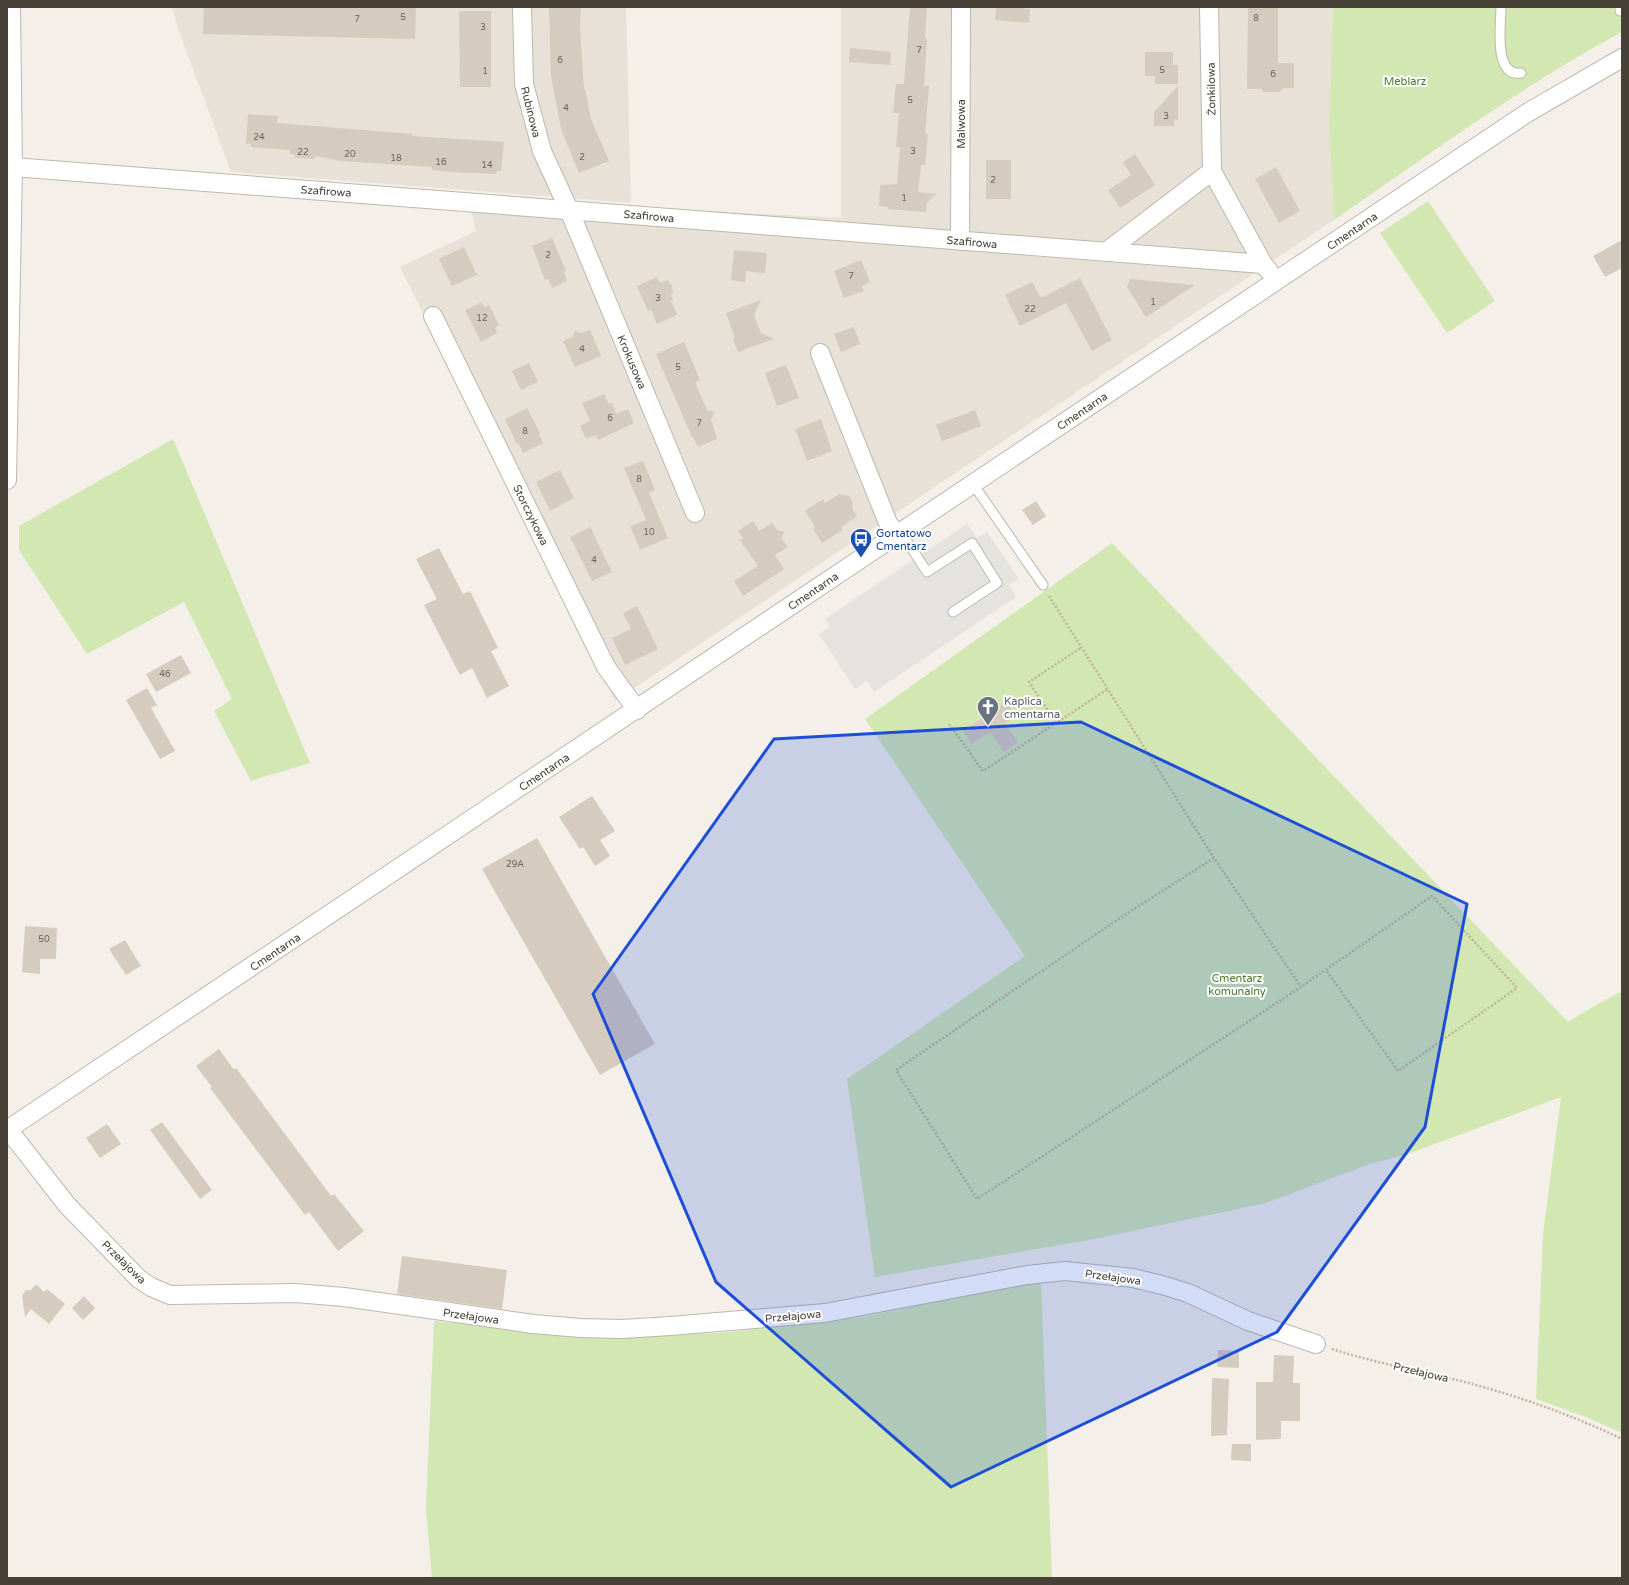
<svg xmlns="http://www.w3.org/2000/svg" width="1629" height="1585" viewBox="0 0 1629 1585" font-family="'Varela Round',sans-serif">
	<rect width="100%" height="100%" fill="#f4f0e9"/>
	<!-- residential -->
	<path fill="#e8e1d7" d="M172,7H626L631,203L231,172L180,34Z
		M841,7H1333L1329,128L1334,220L615,701L400,267L476,231L467,195L631,207L841,218Z"/>
	<!-- green -->
	<path fill="#d2e7b2" d="M1333,7H1622V32C1521,86 1428,156 1334,220L1329,128Z
		M1428,201L1495,301L1447,333L1380,233Z
		M173,439L310,763L251,781L214,711L232,699L184,602L87,654L19,550V526Z
		M1112,543L1568,1022L1594,1006L1622,991V1433L1588,1418L1536,1399L1543,1234L1561,1097L1408,1154L1370,1164L1266,1203L1089,1240L875,1277L847,1079L1025,956L865,719Z
		M1041,1280L1052,1578H432L426,1508L434,1321L601,1338L720,1333L862,1317Z"/>
	<!-- parking -->
	<path fill="#e5e3e0" d="M967,524L977,538L987,532L1019,579L1009,585L1016,597L874,692L867,681L855,689L819,634L830,627L825,619Z"/>
	<!-- building -->
	<path fill="#d5cbbe" d="M204,7H416L415,39L203,34Z
		M549,7H581L580,26L584,89H585L591,119L609,161L579,173L561,129L551,76Z
		M910,7H927L925,38L927,39L924,86H929L925,134H928L925,165H921L918,192L937,194L927,202L926,212L888,209V207L879,206L880,185L897,184L900,148L896,147L899,113H893L896,84H904Z
		M996,7H1025L1024,9H1030L1029,23L995,20Z
		M1248,7H1278V63H1294V88H1284L1279,92H1263L1262,89H1247Z
		M459,11H491V87H460Z
		M850,48L891,52L890,65L849,62Z
		M1145,52H1173V65H1178V84H1155V76H1145Z
		M1178,86V120H1174V126H1154V112Z
		M248,114L278,116L277,123L413,134L412,136L504,142L501,172L497,171L496,174L452,172L432,170V167L340,161L315,156L314,159L295,158V155L290,154V150L251,147V144H246Z
		M1135,154L1155,185L1120,208L1108,190L1131,175L1123,162Z
		M986,160H1011V199H986Z
		M1276,167L1300,211L1279,223L1255,179Z
		M552,238L566,271L564,272L567,281L552,288L548,279L545,280L532,246Z
		M1622,240V268L1605,277L1593,256Z
		M464,247L477,275L452,286L439,259Z
		M734,250L767,253L765,273L746,271L745,282L731,280Z
		M861,260L870,282L862,286L864,291L844,298L834,271Z
		M657,277L660,283L668,280L672,286L673,293L671,294L673,300L671,301L677,315L657,324L651,310L648,311L637,286Z
		M1080,278L1112,340L1092,351L1066,303L1020,326L1005,295L1032,282L1041,298Z
		M1130,279L1195,285L1146,317L1127,287Z
		M761,300L754,315L761,333L774,339L738,352L733,339L735,338L726,313Z
		M482,302L484,307L489,305L499,325L495,328L497,333L481,342L465,310Z
		M854,327L860,344L841,352L834,334Z
		M590,330L601,356L575,367L563,341L572,337L575,331L582,333Z
		M684,342L700,380L695,382L707,410L715,412L711,419L717,439L698,447L693,437H692L656,354Z
		M529,363L538,382L521,390L512,371Z
		M786,365L799,398L777,406L765,373Z
		M604,394L609,404L612,403L616,414L628,409L634,423L598,440L596,435L586,439L580,426L590,421L582,403Z
		M527,408L540,433L539,434L543,443L523,453L519,444H517L505,419Z
		M975,410L981,426L942,441L936,425Z
		M821,419L832,451L807,461L795,429Z
		M643,461L655,490L649,493L668,538L640,550L630,526L646,520L624,468Z
		M560,470L574,498L550,511L536,482Z
		M839,494L849,496L853,503L852,508L857,516L841,527L843,530L822,543L813,529L815,527L805,511L823,499L825,503Z
		M1036,501L1046,516L1033,525L1022,510Z
		M753,521L759,531L772,523L777,530L784,532L782,539L788,547L775,555L784,569L743,596L734,581L758,566L740,540L743,538L738,531Z
		M590,527L612,572L592,581L570,537Z
		M439,548L463,594L470,591L498,648L491,651L509,686L487,698L472,668L460,675L424,605L437,599L416,559Z
		M637,606L658,649L625,665L612,638L631,629L623,613Z
		M181,655L191,673L156,692L146,674Z
		M147,688L157,705L151,708L175,751L160,759L126,700Z
		M1006,702L1016,716L1005,723L1018,742L1004,752L990,732L972,744L963,731Z
		M592,796L615,831L600,840L610,856L595,866L583,847L580,849L559,817Z
		M537,838L655,1044L600,1075L482,869Z
		M25,926L57,928L56,959H40V974L22,972Z
		M125,940L141,966L126,975L109,949Z
		M219,1049L234,1070L236,1068L331,1196L334,1194L364,1231L338,1251L309,1212L305,1215L210,1088L212,1087L196,1066Z
		M162,1122L212,1190L200,1199L150,1130Z
		M107,1124L121,1144L100,1158L86,1138Z
		M402,1256L507,1270L502,1309L397,1294Z
		M36,1284L44,1292L47,1289L65,1304L49,1324L31,1309L25,1317L22,1296L26,1290H31Z
		M84,1296L95,1308L83,1320L72,1308Z
		M1218,1350L1239,1351V1368L1217,1367Z
		M1274,1355L1294,1356L1293,1383H1300V1421H1281V1439L1256,1440V1382H1273Z
		M1212,1378L1229,1379L1227,1435L1211,1436Z
		M1232,1444H1251V1461L1231,1460Z"/>
	<g fill="none" stroke-linecap="round" stroke-linejoin="round">
		<!-- service casing -->
		<g stroke="#bfb7ab" stroke-width="11">
			<path id="service" d="M1501,7C1501,24 1493,77 1521,73
				M1620,11V7
				M973,484L1043,585
				M901,532L927,572L972,543L997,583L953,612"/>
		</g>
		<!-- minor casing -->
		<g stroke="#bfb7ab" stroke-width="20">
			<path id="minor" d="M522,7L524,84L542,151L569,210L695,513
				M13,167L1263,264
				M1212,171L1263,264L1269,271
				M960,241L961,7
				M1106,252L1212,171L1209,7
				M433,316L606,667L637,710
				M820,353L888,523L897,535
				M7,480L13,167L11,7
				M7,1128L67,1205L139,1279L151,1287L170,1295L295,1293L344,1297L533,1324L581,1328L622,1329L670,1326L825,1313L1027,1275L1065,1271L1133,1278L1162,1285L1188,1293L1248,1321L1316,1344
				M7,1130L1527,113L1622,58"/>
		</g>
		<!-- path -->
		<path stroke="#c1b29d" stroke-width="2.5" stroke-dasharray="2 2" stroke-linecap="butt" d="M1049,596L1214,858L1301,987
			M1056,723L1029,682L1082,647
			M949,724L983,771L1108,689
			M1214,858L1117,920L896,1070L977,1199L1301,987L1432,896L1517,988L1398,1071L1326,970
			M1332,1349C1375,1363 1421,1371 1465,1382C1518,1396 1572,1415 1622,1439"/>
		<!-- service -->
		<use href="#service" stroke="#fff" stroke-width="9"/>
		<!-- minor -->
		<use href="#minor" stroke="#fff" stroke-width="18"/>
	</g>
	<!-- marked area -->
	<path fill="#1d4ed8" fill-opacity="0.2" stroke="#1d4ed8" stroke-width="3" stroke-linejoin="round" d="M1081,722L1467,904L1425,1127L1277,1332L951,1487L716,1282L593,994L774,739Z"/>
	<!-- icons -->
	<defs>
		<g id="bus-pin" transform="scale(1.15)"><path d="M0 17L-7.5 6A9.5 9.5 0 1 1 7.5 6Z" fill="#1a4fb4" stroke="#fff"/><path d="M-5-6H5V4H4V6H2V4H-2V6H-4V4H-5ZM-3.5-4V0h7V-4ZM-3.5 1.2v1.5H-2V1.2ZM2 1.2v1.5H3.5V1.2Z" fill="#fff"/></g>
		<g id="church-pin" transform="scale(1.15)"><path d="M0 17L-7.5 6A9.5 9.5 0 1 1 7.5 6Z" fill="#6b7280" stroke="#fff"/><path d="M-1.2-6h2.4v3.5h3.3v2.4h-3.3V6h-2.4V-.1h-3.3v-2.4h3.3Z" fill="#fff"/></g>
	</defs>
	<g fill-rule="evenodd">
		<use href="#bus-pin" x="861" y="539"/>
		<use href="#church-pin" x="988" y="707"/>
	</g>
	<g text-anchor="middle" stroke-width="4" stroke-linejoin="round" paint-order="stroke">
		<!-- number labels -->
		<g font-size="9" fill="#6a6359">
			<text x="403" y="20">5</text>
			<text x="1256" y="21">8</text>
			<text x="357" y="22">7</text>
			<text x="483" y="30">3</text>
			<text x="919" y="53">7</text>
			<text x="560" y="63">6</text>
			<text x="1162" y="73">5</text>
			<text x="485" y="74">1</text>
			<text x="1273" y="77">6</text>
			<text x="910" y="103">5</text>
			<text x="566" y="111">4</text>
			<text x="1166" y="119">3</text>
			<text x="259" y="140">24</text>
			<text x="913" y="154">3</text>
			<text x="303" y="155">22</text>
			<text x="350" y="157">20</text>
			<text x="582" y="160">2</text>
			<text x="396" y="161">18</text>
			<text x="441" y="165">16</text>
			<text x="487" y="168">14</text>
			<text x="993" y="183">2</text>
			<text x="904" y="201">1</text>
			<text x="548" y="258">2</text>
			<text x="851" y="279">7</text>
			<text x="658" y="301">3</text>
			<text x="1153" y="305">1</text>
			<text x="1030" y="312">22</text>
			<text x="482" y="321">12</text>
			<text x="582" y="352">4</text>
			<text x="678" y="370">5</text>
			<text x="610" y="421">6</text>
			<text x="699" y="426">7</text>
			<text x="525" y="434">8</text>
			<text x="639" y="482">8</text>
			<text x="649" y="535">10</text>
			<text x="594" y="563">4</text>
			<text x="165" y="677">46</text>
			<text x="515" y="867">29A</text>
			<text x="44" y="942">50</text>
		</g>
		<!-- park labels -->
		<g font-size="11" fill="#4c782b" stroke="#fff">
			<text x="1405" y="85">Meblarz</text>
			<text x="1237" y="982">Cmentarz<tspan x="1237" dy="13">komunalny</tspan></text>
		</g>
		<!-- street labels -->
		<g font-size="11" fill="#474037" stroke="#fff">
			<text transform="translate(1211 89) rotate(-91)" y="4">Żonkilowa</text>
			<text transform="translate(531 112) rotate(76)" y="4">Rubinowa</text>
			<text transform="translate(961 124) rotate(-90)" y="4">Malwowa</text>
			<text transform="translate(326 191) rotate(4)" y="4">Szafirowa</text>
			<text transform="translate(649 216) rotate(5)" y="4">Szafirowa</text>
			<text transform="translate(1352 231) rotate(-34)" y="4">Cmentarna</text>
			<text transform="translate(972 242) rotate(5)" y="4">Szafirowa</text>
			<text transform="translate(632 362) rotate(67)" y="4">Krokusowa</text>
			<text transform="translate(1082 411) rotate(-34)" y="4">Cmentarna</text>
			<text transform="translate(531 515) rotate(64)" y="4">Storczykowa</text>
			<text transform="translate(813 591) rotate(-34)" y="4">Cmentarna</text>
			<text transform="translate(544 772) rotate(-34)" y="4">Cmentarna</text>
			<text transform="translate(275 952) rotate(-34)" y="4">Cmentarna</text>
			<text transform="translate(124 1262) rotate(44)" y="4">Przełajowa</text>
			<text transform="translate(1113 1277) rotate(8)" y="4">Przełajowa</text>
			<text transform="translate(471 1316) rotate(8)" y="4">Przełajowa</text>
			<text transform="translate(793 1316) rotate(-5)" y="4">Przełajowa</text>
			<text transform="translate(1421 1372) rotate(13)" y="4">Przełajowa</text>
		</g>
		<!-- transit labels -->
		<g font-size="11" fill="#164399" stroke="#fff" text-anchor="start">
			<text x="876" y="537">Gortatowo<tspan x="876" dy="13">Cmentarz</tspan></text>
		</g>
		<!-- worship labels -->
		<g font-size="11" fill="#5b616d" stroke="#fff" text-anchor="start">
			<text x="1004" y="705">Kaplica<tspan x="1004" dy="13">cmentarna</tspan></text>
		</g>
	</g>
	<!-- border -->
	<rect width="1629" height="1585" fill="none" stroke="#474037" stroke-width="16"/>
</svg>
